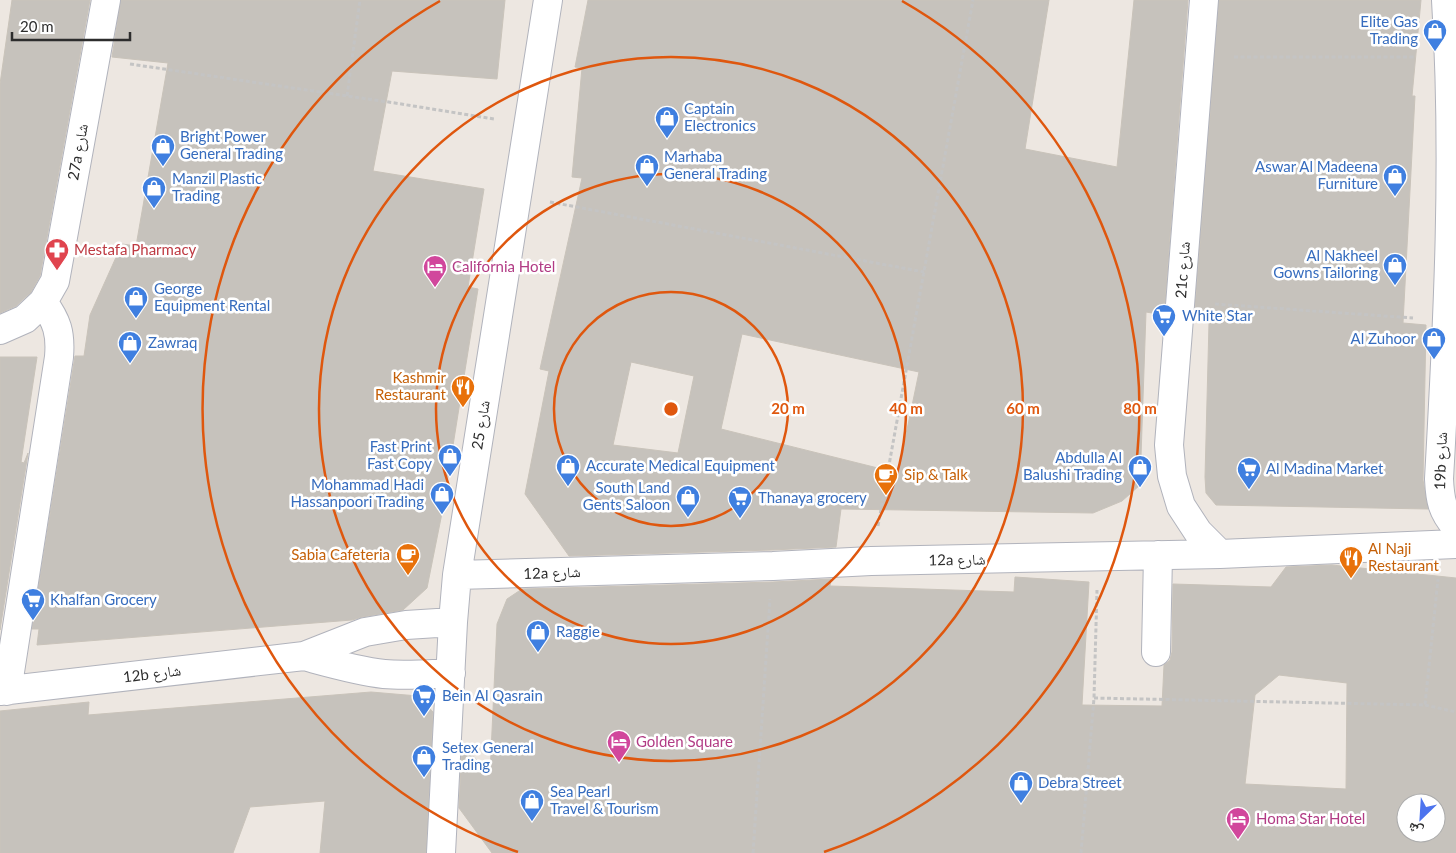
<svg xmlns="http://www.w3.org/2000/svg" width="1456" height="853" viewBox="0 0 1456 853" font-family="Lato,'Noto Naskh Arabic',sans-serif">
	<rect width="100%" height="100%" fill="#ede7e1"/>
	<!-- building -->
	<path fill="#c6c2bc" stroke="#c9c3ba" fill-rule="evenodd" d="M12,0H90L40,276L31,292L16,306L0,313V84Z
		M121,0H505L497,79L392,71L373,171L484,189L468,287L478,289L443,508L427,588L403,610L362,617L352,620L37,645L39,629H32L75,356H84L90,315L122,244L136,246L168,63L112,57Z
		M588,0H1049L1025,149L1117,167L1134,0H1188L1164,315L1146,312L1140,485L1122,501L1093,513L841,509L836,547L772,550L569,556L525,494L549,371L540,369L582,178L572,177L582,68L575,67ZM742,334L919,372L898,473L721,429ZM631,362L694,376L678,453L613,445Z
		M1219,0H1421L1412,96H1415L1403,323L1426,325L1423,480L1428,509L1216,505L1206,493L1205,477L1209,323L1194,321Z
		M0,357H37L21,462L24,463L28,453L0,630Z
		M1332,565L1456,578V853H492L459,808L462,744L490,774L497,624L507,599L522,589L773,582L831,579L830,586L1014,592L1015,577L1089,582L1082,705L1162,706L1164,665L1170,660L1172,652L1173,584L1271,587L1286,567ZM1279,675L1347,683L1346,789L1245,784L1255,695ZM1406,803H1436V833H1406Z
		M371,692L418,696L433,712L426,853H320L325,801L250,807L233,853H0V711L89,702L88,715Z"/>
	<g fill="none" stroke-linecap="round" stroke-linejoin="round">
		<!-- minor casing -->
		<g stroke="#b1b3bc" stroke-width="30">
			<path id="minor" d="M1204,0L1169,445L1172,476L1181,506L1198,532L1220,554
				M1446,0C1456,159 1448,320 1439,479C1440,500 1442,511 1456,527
				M0,330L25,319L43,302L55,281L106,0
				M457,575L773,566L871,561L1220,554L1456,544
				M1156,652L1158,555
				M304,656C330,663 357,671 384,674C406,676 429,674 451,673
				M0,691L304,656L365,632L406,625L453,622
				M7,691L59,357C61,333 57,321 43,302
				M441,853L453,622L457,575L548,0"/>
		</g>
		<!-- path -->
		<path stroke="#c4c4c4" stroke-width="3" stroke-dasharray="4 2.5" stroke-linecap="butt" d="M1234,57H1415
			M130,64L395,103L494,119
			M347,96L360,0
			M550,202L924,272
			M1215,304L1413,318
			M878,526L973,0
			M1094,698L1425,705L1438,579
			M1425,705L1456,712
			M753,853L770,599
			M1081,853L1094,698L1097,590"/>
		<!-- minor -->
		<use href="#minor" stroke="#fff" stroke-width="28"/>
	</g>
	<!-- distance rings -->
	<g fill="none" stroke="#df570e" stroke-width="2.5">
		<circle cx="671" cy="409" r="117"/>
		<circle cx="671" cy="409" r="235"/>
		<circle cx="671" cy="409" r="352"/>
		<path d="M518 852A469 469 0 0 1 440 1M902 1A469 469 0 0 1 824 852"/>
	</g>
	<!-- icons -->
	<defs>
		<g id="shop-pin" transform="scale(1.25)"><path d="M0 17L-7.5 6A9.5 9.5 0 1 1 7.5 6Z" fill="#3f7fe0" stroke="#fff"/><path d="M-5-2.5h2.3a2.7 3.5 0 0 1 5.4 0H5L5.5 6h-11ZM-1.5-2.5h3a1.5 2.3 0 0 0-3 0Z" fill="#fff"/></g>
		<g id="pharmacy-pin" transform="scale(1.25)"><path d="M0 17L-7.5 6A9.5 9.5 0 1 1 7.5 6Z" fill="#e0444e" stroke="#fff"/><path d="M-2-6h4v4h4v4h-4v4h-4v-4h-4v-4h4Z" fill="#fff"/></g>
		<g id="hotel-pin" transform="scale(1.25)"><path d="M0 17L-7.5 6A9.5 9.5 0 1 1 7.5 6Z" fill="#d1479c" stroke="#fff"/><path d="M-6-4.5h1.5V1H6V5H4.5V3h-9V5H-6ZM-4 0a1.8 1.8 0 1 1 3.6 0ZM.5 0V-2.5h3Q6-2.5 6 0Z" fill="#fff"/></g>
		<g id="supermarket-pin" transform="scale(1.25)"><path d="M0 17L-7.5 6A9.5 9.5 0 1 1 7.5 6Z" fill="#3f7fe0" stroke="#fff"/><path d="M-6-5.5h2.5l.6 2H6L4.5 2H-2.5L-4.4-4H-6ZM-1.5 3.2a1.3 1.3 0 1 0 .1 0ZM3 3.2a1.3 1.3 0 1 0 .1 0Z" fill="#fff"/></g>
		<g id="restaurant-pin" transform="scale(1.25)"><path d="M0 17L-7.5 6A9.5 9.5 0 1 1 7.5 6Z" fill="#e8710a" stroke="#fff"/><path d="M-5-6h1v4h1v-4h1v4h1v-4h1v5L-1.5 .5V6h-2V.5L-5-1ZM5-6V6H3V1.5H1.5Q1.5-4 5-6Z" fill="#fff"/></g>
		<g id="cafe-pin" transform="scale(1.25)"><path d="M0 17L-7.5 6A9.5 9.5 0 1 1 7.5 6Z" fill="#e8710a" stroke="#fff"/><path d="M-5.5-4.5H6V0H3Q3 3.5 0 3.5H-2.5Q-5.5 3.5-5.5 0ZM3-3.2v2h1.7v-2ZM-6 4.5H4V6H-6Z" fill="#fff"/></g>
	</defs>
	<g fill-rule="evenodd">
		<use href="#shop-pin" x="1435" y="31"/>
		<use href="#shop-pin" x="667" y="118"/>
		<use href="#shop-pin" x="163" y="146"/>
		<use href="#shop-pin" x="647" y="166"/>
		<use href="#shop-pin" x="1395" y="176"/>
		<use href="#shop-pin" x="154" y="188"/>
		<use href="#pharmacy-pin" x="57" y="250"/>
		<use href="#shop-pin" x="1395" y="265"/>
		<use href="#hotel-pin" x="435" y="267"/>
		<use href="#shop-pin" x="136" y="298"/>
		<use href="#supermarket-pin" x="1164" y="316"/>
		<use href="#shop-pin" x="1434" y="339"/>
		<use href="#shop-pin" x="130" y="343"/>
		<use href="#restaurant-pin" x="463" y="387"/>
		<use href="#shop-pin" x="450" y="456"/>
		<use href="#shop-pin" x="568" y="466"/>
		<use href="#shop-pin" x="1140" y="467"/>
		<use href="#supermarket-pin" x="1249" y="469"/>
		<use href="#cafe-pin" x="886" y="475"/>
		<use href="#shop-pin" x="442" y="494"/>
		<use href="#shop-pin" x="688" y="497"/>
		<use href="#supermarket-pin" x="740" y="498"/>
		<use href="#cafe-pin" x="408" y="555"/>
		<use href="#restaurant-pin" x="1351" y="558"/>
		<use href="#supermarket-pin" x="33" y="600"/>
		<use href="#shop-pin" x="538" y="632"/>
		<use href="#supermarket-pin" x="424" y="696"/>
		<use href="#hotel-pin" x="619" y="742"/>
		<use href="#shop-pin" x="424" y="757"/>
		<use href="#shop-pin" x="1021" y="783"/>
		<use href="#shop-pin" x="532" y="801"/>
		<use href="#hotel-pin" x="1238" y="819"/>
	</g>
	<g text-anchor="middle" stroke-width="5" stroke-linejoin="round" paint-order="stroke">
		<!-- shop labels -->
		<g font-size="15" fill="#366cbe" stroke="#fff" text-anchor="start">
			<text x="1418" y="27" text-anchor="end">Elite Gas<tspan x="1418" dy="17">Trading</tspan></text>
			<text x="684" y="114">Captain<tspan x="684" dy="17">Electronics</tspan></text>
			<text x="180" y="142">Bright Power<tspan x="180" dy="17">General Trading</tspan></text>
			<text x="664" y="162">Marhaba<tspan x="664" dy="17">General Trading</tspan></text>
			<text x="1378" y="172" text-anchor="end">Aswar Al Madeena<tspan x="1378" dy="17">Furniture</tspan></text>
			<text x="172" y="184">Manzil Plastic<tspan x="172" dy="17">Trading</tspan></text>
			<text x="1378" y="261" text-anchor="end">Al Nakheel<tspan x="1378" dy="17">Gowns Tailoring</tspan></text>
			<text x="154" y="294">George<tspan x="154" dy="17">Equipment Rental</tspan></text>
			<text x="1182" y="321">White Star</text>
			<text x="1416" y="344" text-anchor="end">Al Zuhoor</text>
			<text x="148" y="348">Zawraq</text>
			<text x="432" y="452" text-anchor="end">Fast Print<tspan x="432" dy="17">Fast Copy</tspan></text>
			<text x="1122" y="463" text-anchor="end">Abdulla Al<tspan x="1122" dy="17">Balushi Trading</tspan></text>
			<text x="586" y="471">Accurate Medical Equipment</text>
			<text x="1266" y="474">Al Madina Market</text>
			<text x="424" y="490" text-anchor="end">Mohammad Hadi<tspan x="424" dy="17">Hassanpoori Trading</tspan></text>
			<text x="670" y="493" text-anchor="end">South Land<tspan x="670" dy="17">Gents Saloon</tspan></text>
			<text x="758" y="503">Thanaya grocery</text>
			<text x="50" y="605">Khalfan Grocery</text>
			<text x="556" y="637">Raggie</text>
			<text x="442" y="701">Bein Al Qasrain</text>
			<text x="442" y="753">Setex General<tspan x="442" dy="17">Trading</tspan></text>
			<text x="1038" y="788">Debra Street</text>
			<text x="550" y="797">Sea Pearl<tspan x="550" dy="17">Travel &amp; Tourism</tspan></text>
		</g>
		<!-- street labels -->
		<g font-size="15" fill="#2d2d2d" stroke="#fff">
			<text transform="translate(78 152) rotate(-80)" y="5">27a شارع</text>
			<text transform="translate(1183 270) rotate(-86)" y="5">21c شارع</text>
			<text transform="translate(481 425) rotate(-81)" y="5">شارع 25</text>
			<text transform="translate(1441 461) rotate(-88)" y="5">19b شارع</text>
			<text transform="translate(957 560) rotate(-1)" y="5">12a شارع</text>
			<text transform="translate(552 573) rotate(-2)" y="5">12a شارع</text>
			<text transform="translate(152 674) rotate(-7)" y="5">12b شارع</text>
		</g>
		<!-- health labels -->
		<g font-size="15" fill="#be3a42" stroke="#fff" text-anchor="start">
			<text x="74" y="255">Mestafa Pharmacy</text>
		</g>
		<!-- hotel labels -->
		<g font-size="15" fill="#b23c85" stroke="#fff" text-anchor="start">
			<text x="452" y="272">California Hotel</text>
			<text x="636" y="747">Golden Square</text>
			<text x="1256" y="824">Homa Star Hotel</text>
		</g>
		<!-- food labels -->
		<g font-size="15" fill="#c56008" stroke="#fff" text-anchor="end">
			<text x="446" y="383">Kashmir<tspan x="446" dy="17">Restaurant</tspan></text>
			<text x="904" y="480" text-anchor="start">Sip &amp; Talk</text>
			<text x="1368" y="554" text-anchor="start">Al Naji<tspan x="1368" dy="17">Restaurant</tspan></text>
			<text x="390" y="560">Sabia Cafeteria</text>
		</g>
	</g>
	<circle cx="671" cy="409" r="8" fill="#df570e" stroke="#fff" stroke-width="2.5"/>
	<g font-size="15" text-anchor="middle" font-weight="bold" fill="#df570e" stroke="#fff" stroke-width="5" stroke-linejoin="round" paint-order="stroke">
		<text x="788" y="414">20 m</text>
		<text x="906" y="414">40 m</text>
		<text x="1023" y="414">60 m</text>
		<text x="1140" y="414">80 m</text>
	</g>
	<!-- north arrow -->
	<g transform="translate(1421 818) rotate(205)"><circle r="24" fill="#ffffff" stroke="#ababab"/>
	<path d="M0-4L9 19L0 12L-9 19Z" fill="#4d74ee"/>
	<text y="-8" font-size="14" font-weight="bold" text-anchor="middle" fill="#2d2d2d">ش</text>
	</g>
	<!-- scale -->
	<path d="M12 32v8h118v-8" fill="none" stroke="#2d2d2d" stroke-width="2.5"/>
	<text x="20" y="32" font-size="15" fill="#2d2d2d" stroke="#ffffff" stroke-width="4" paint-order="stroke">20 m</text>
</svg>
